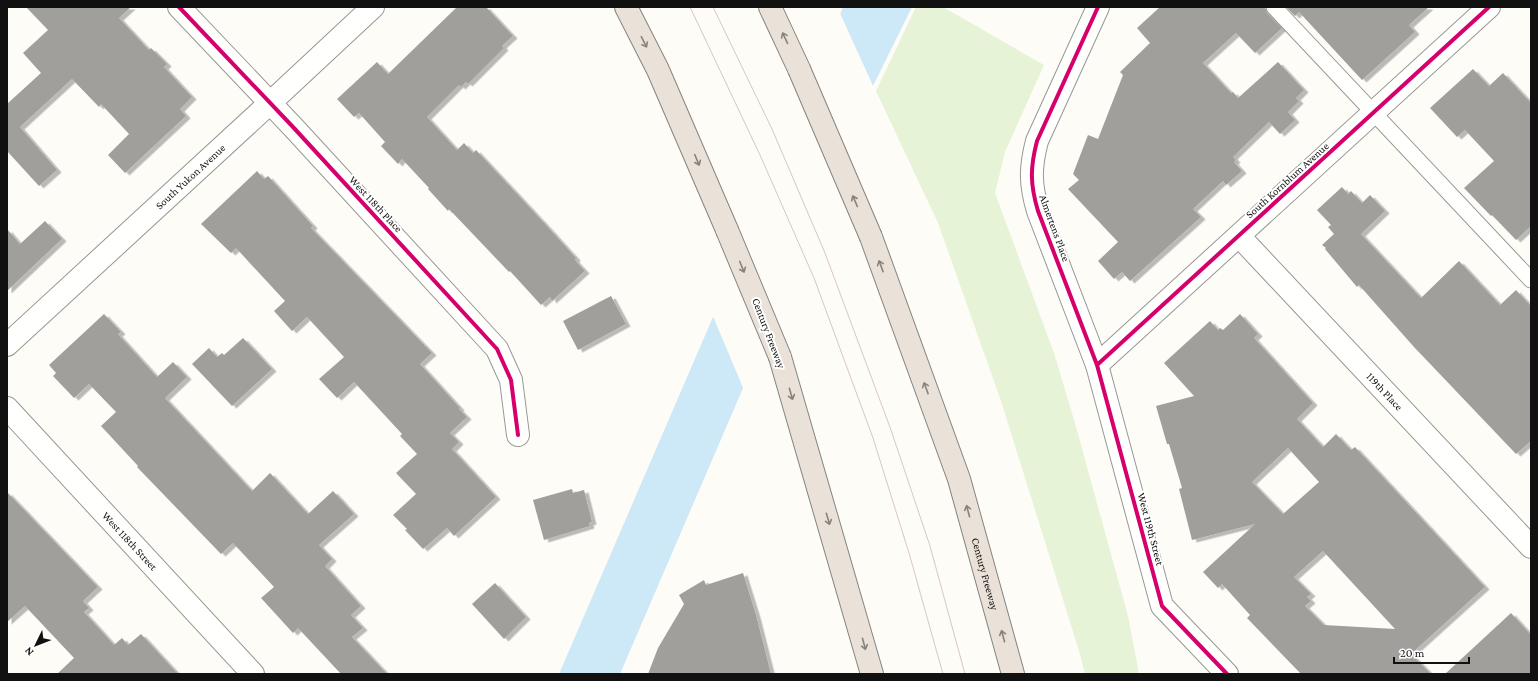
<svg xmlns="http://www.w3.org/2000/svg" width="1538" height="681" viewBox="0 0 1538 681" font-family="'Crimson Pro',serif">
	<defs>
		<filter id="shadow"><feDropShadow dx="4.5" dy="2.5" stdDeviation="0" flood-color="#0004"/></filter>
	</defs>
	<rect width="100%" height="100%" fill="#fdfcf7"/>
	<!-- grass -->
	<path fill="#e7f3d7" d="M916,7H943L1044,65L1005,152L995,193L1054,353L1075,423L1128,616L1139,674H1085L1080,654L1001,401L938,223L876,91Z"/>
	<!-- water -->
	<path fill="#cde8f7" d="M843,7H912L873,86L620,674H559L713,317Z"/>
	<!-- pier -->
	<path fill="#fdfcf7" d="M839,11L874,88L744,390L712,314Z"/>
	<!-- building -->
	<path fill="#a19f9c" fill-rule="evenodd" filter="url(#shadow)" d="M26,7H131L119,18L149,50L151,48L167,64L164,67L192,97L180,109L186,116L125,173L108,155L129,134L101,104L99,107L72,79L20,127L57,170L39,186L7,151V104L41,73L23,53L48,30Z
		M457,7H486L513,36L502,46L504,48L468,84L466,82L461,87L459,85L427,117L457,150L464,143L473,153L476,150L546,225L576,258L575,260L585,271L552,301L550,297L541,305L510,271L509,272L449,209L448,211L428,189L429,188L402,159L398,164L381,146L385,142L359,113L354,117L337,99L377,62L388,74Z
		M1160,7H1265L1267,13L1282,28L1255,53L1236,33L1203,63L1231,93L1233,92L1238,98L1278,62L1304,90L1296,98L1299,101L1288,112L1295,120L1280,134L1269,122L1233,157L1236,160L1234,162L1242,171L1226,185L1223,181L1193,209L1201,217L1130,281L1122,272L1114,279L1098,261L1118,242L1068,189L1079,180L1073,174L1088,135L1098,139L1123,75L1120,72L1150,43L1137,28Z
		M1286,7H1429L1409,25L1415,32L1362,80L1299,12L1295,16Z
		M1473,69L1489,86L1503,73L1531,103V226L1516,240L1492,215L1491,216L1464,188L1494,161L1465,130L1457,137L1430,108Z
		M257,171L264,179L268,176L313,226L311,228L432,353L420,364L460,408L459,409L467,417L450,433L459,442L452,449L496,497L454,536L447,528L423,549L405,530L407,529L393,515L416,494L396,473L417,454L400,436L402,434L354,382L337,398L319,379L344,357L307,317L292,331L274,311L285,301L236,248L231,253L201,224Z
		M1342,187L1348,194L1351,191L1362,203L1370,195L1385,211L1361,234L1421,298L1459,261L1500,305L1516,290L1531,306V441L1516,454L1414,347L1359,285L1357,287L1325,249L1326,248L1322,245L1334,234L1328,227L1331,225L1317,210Z
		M45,221L62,239L7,291V229L20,244Z
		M611,296L626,324L578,350L563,321Z
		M104,314L121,332L118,334L157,377L173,362L187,377L165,398L252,491L270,473L308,514L333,491L354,514L319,545L332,559L325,566L361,606L351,615L363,628L352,637L387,674H341L298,628L293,633L261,598L274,587L233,543L221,554L137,467L138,466L101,426L116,412L89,384L74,398L53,376L56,373L49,365Z
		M1240,314L1258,334L1254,338L1313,403L1297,419L1323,447L1336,434L1351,450L1355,447L1485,587L1411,654L1431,674H1301L1247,618L1250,615L1222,584L1218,588L1203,572L1255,524L1192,540L1179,489L1182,488L1169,444H1167L1156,406L1194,396L1164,363L1210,321L1218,330L1220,328L1223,330ZM1288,448L1319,482L1283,514L1252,482ZM1323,551L1395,629L1324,625L1305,606L1311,601L1307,597L1311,594L1294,577Z
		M243,338L272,369L232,406L192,364L209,348L217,357L222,353L224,355Z
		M572,489L573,493L584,490L592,522L589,523L590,526L544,540L533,500Z
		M7,492L98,587L83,601L89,608L84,612L114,645L122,638L128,645L141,634L178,674H57L74,658L25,606L7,622Z
		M743,573L756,615L771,674H648L658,648L684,604L679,595L704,580L706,585Z
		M495,583L526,617L504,639L472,604Z
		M1511,613L1531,635V674H1445Z"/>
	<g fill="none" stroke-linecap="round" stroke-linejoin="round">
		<!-- lane casing -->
		<g stroke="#979795" stroke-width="17">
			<path id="lane" d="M1274,7L1531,280"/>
		</g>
		<!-- street casing -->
		<g stroke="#979795" stroke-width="24">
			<g id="street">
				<path d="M179,7L293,127L497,349L511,380L518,435"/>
				<path d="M1098,7L1037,141C1030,168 1030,184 1038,211L1097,365L1162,606L1227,674"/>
				<path id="s1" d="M1239,236L1531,547"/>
				<path id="s2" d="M7,345L270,103L373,7"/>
				<path d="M1097,365L1489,7"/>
				<path id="s3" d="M7,408L253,674"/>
			</g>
		</g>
		<!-- highway casing -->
		<g stroke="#858482" stroke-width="24">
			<g id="highway">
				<path d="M626,7L658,70L727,230"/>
				<path d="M770,7L799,69"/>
				<path id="s4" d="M871,237L959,479L1013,674"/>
				<path d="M780,357L872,674"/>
			</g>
		</g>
		<!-- lane -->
		<use href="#lane" stroke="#fffffe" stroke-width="15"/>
		<!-- street -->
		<use href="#street" stroke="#fffffe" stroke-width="22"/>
		<!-- highway -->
		<use href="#highway" stroke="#eae1d8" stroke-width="22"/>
		<!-- tram -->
		<path stroke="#d9c6c7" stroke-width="1" d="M690,7L760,155L814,278L873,438L909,553L943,674
			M713,7L772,129L825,253L891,430L930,546L965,674"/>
		<!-- highway-bridge casing -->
		<g stroke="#858482" stroke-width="24" stroke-linecap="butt">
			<path id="highway-bridge" d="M799,69L871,237
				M727,230L780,357"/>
		</g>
		<!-- highway-bridge -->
		<use href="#highway-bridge" stroke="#eae1d8" stroke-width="22"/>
		<!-- cycleway casing -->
		<g stroke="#fff" stroke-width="6">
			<path id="cycleway" d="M179,7L293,127L497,349L511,380L518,435
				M1098,7L1037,141C1030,168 1030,184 1038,211L1097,365L1162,606L1227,674
				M1097,365L1489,7"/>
		</g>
		<!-- cycleway -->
		<use href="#cycleway" stroke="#d6006c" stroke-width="4"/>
	</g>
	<!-- one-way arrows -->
	<defs><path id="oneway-shaft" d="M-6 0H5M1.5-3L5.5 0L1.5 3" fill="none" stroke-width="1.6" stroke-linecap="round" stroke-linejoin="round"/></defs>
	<g stroke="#88837e">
		<use href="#oneway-shaft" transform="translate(785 38) rotate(-115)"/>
		<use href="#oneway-shaft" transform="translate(644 42) rotate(63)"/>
		<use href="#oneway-shaft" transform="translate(697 160) rotate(67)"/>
		<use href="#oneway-shaft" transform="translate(855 201) rotate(-113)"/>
		<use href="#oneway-shaft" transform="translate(881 266) rotate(-110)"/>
		<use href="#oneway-shaft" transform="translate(742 267) rotate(68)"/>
		<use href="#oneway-shaft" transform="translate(926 388) rotate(-110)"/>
		<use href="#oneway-shaft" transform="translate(791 394) rotate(74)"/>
		<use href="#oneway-shaft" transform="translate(968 511) rotate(-105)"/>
		<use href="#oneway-shaft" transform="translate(828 519) rotate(74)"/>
		<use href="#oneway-shaft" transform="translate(1003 636) rotate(-105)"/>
		<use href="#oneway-shaft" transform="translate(864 644) rotate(75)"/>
	</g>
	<g text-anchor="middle" stroke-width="4" stroke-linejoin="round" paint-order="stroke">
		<!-- street labels -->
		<g font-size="11" fill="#111" stroke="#fff">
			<text dy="4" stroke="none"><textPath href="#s2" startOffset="249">South Yukon Avenue</textPath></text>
			<text transform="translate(1287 180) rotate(-42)" y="4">South Kornblum Avenue</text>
			<text transform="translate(376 204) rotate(47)" y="4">West 118th Place</text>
			<text transform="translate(1055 228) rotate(70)" y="4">Almertens Place</text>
			<text transform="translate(769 333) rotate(69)" y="4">Century Freeway</text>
			<text dy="4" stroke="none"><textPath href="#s1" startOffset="213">119th Place</textPath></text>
			<text transform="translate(1151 529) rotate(75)" y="4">West 119th Street</text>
			<text dy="4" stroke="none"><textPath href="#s3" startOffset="181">West 118th Street</textPath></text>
			<text dy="4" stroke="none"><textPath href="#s4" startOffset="356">Century Freeway</textPath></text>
		</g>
	</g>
	<!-- border -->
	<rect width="1538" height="681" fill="none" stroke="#111111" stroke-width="16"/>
	<!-- north arrow -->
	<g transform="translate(36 645) rotate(227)" stroke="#ffffff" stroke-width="3" paint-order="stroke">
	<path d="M0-3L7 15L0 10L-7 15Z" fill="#111111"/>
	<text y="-6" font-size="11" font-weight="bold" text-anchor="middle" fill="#111111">N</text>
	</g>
	<!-- scale -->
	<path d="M1394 657v6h75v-6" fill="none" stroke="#111111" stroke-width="2"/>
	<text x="1400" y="657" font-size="12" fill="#111111" stroke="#ffffff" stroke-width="3" paint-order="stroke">20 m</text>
</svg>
